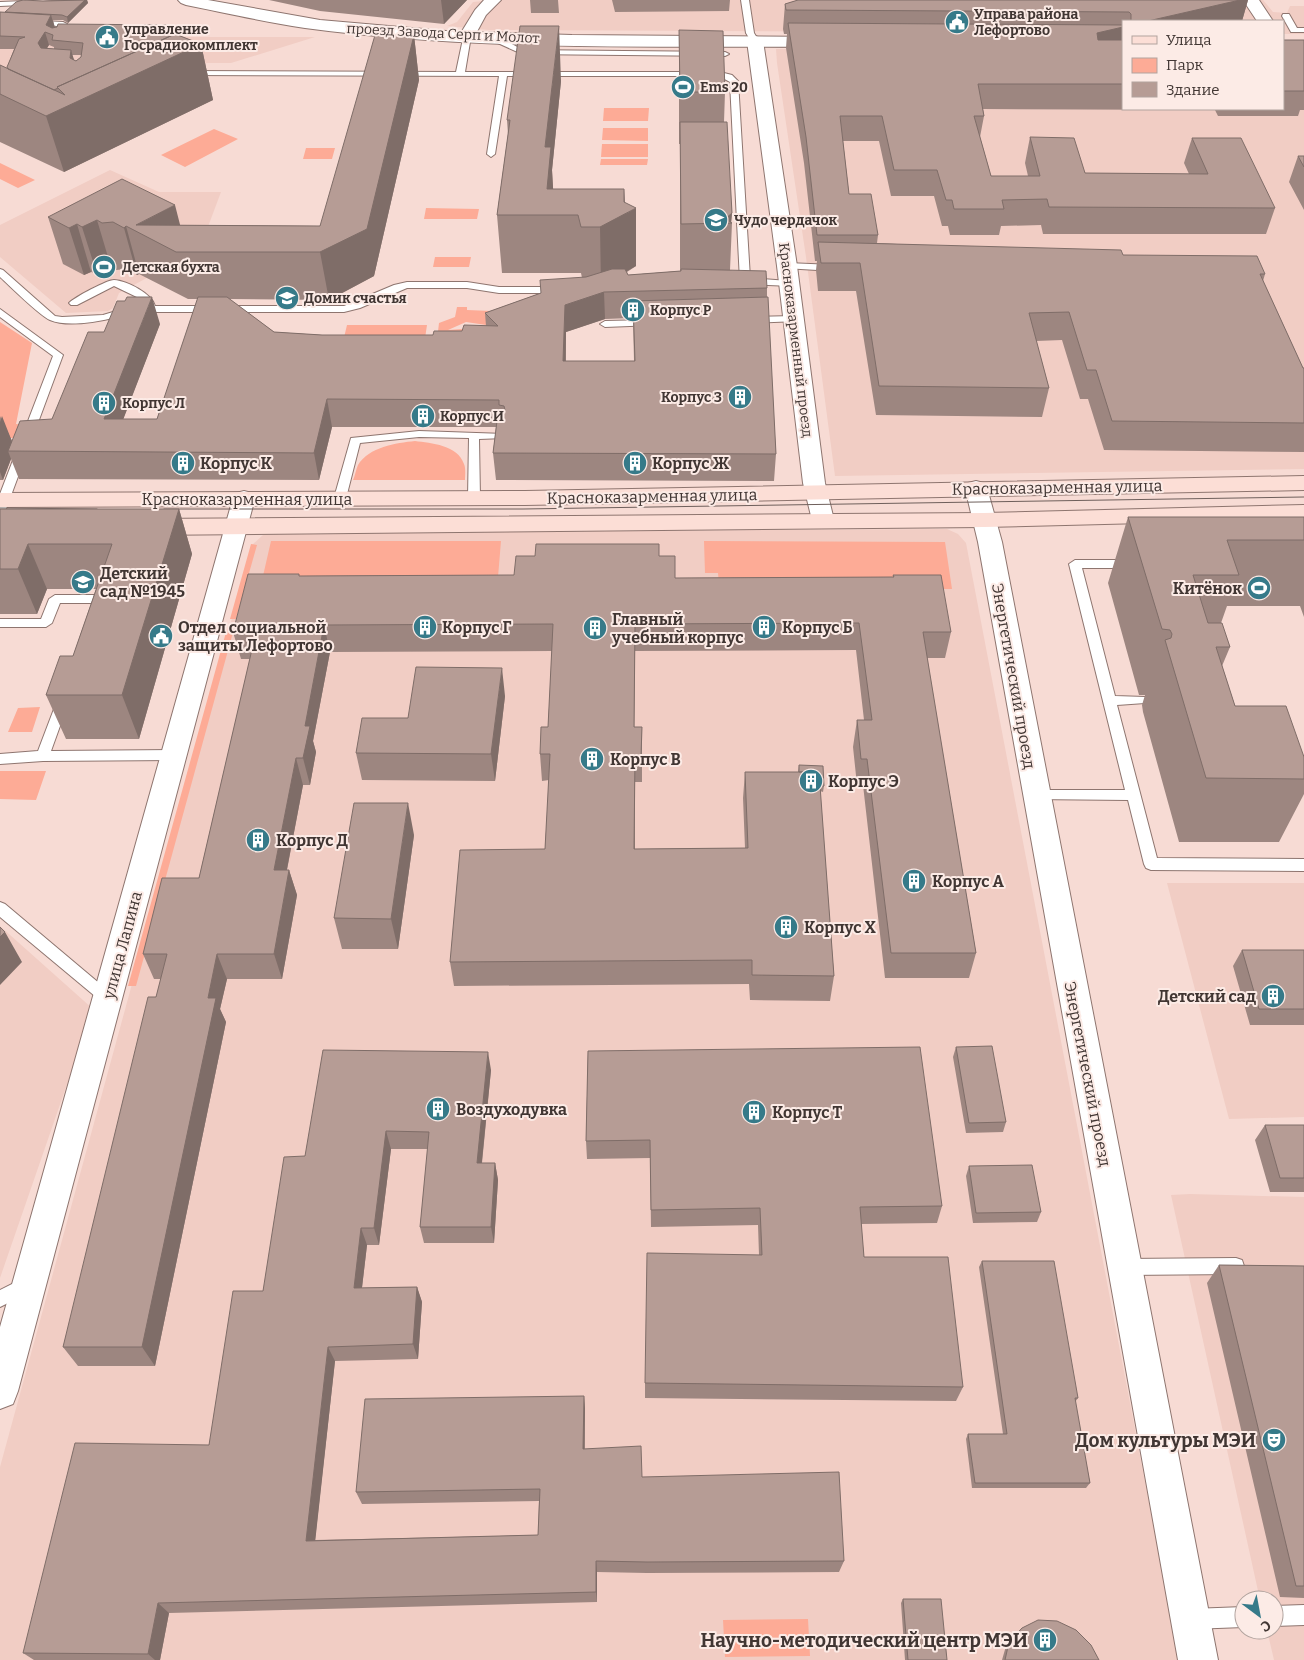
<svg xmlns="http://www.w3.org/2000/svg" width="1304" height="1660" viewBox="0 0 1304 1660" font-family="Bitter,serif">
	<rect width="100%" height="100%" fill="#f7dbd4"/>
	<!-- built -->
	<path fill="#f1cdc4" d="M494,0H1263L1273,12L1287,13L1290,6H1304V34H1283V21H1123V33L489,30L447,26L457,22L473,2Z
		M0,37H315L231,63H207L45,107L0,86Z
		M776,49L1123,52V109H1283L1304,54V469L835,476L806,257L777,63Z
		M110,170L159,192H221L203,240L180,260L119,293L113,308L108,311L66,313L0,257V225Z
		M947,529L958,534L966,543L1179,1660H0V1467L252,545L263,535L271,533Z
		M1167,883H1304V1117L1229,1119Z
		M0,926L93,1009L0,1278Z
		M1190,1194L1304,1197V1660H1274L1267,1630H1274V1600H1260L1171,1195Z"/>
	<!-- green -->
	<path fill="#fdab96" d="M604,108H649L648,121H603Z
		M603,128H648V141L602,140Z
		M214,129L238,139L185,167L161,155Z
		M602,144H648V157H601Z
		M306,148H335L332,159H303Z
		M601,159H648L647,165H600Z
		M0,163L35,180L18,188L0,179Z
		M426,208L479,209L477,219H424Z
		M435,257H471L469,267H433Z
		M545,296H554L551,311L519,322H507L493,326L466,322L448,330L463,329L475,332L424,350H341L347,325H427L424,345L437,340L439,323L455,317L457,307H467V310L517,312L542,305Z
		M0,322L32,343L16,424L26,425L21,438H0Z
		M415,441C431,443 458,445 464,464C466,468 465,476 465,480H353C355,476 356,469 358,465C369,447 396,443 415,441Z
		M271,541H501L497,589H260Z
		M704,541L945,542L952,589L705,588L719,584L718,573H705Z
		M251,544L257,545L236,619H230Z
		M228,625H235L136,986H128Z
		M40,707L32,732H8L18,708Z
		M0,771H46L36,800L0,799Z
		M808,1619L810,1656L725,1657L723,1620Z"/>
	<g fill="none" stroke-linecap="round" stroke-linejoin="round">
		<!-- service casing -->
		<g stroke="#8e756f" stroke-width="2">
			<path id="service" d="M741,0H749L754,33L759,41L758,43H752L746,33Z
				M25,1L26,3L22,5L0,6V2Z
				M1283,14H1289L1297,28H1304V32H1291L1282,16Z
				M0,19L63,22L67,24L59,39H56L52,37L58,26L0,23Z
				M464,34L471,36L465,72H720L732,75L738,81L750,278L789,281L792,282V286L745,284L740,281L730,82L719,76H507L495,154L491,157L487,154L499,76L188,75L184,73L188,71L456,72Z
				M489,35H495L523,50L725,52L729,54L725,56L522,54L489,39Z
				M787,263L834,265L839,268L834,271L784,268L782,266Z
				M0,269L3,270L55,316L62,317L103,315L133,306H146L143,300L114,286L77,305H71L69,303C75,297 107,280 114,280C128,281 152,294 155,306H344L394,285L407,282H467L499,287H559L564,290L559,293H499L467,288H407L360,308L344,312H134C113,319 71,329 50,320C40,316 10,286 0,277Z
				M0,309L63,355L6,509L0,513V494L53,356L0,317Z
				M794,316L799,319L798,321L750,323L745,320L750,317Z
				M651,320L655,321V325L605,327L600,324L605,321Z
				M419,431L505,434L506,436L505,438L479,439L480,498L478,501L474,502L468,498L469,438L419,437L360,443L346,498L340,502L336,501L334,498L351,438Z
				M1075,560H1131L1137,564L1131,568H1082L1115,696L1145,697L1146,700L1145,703L1117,705L1157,858L1304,859V871L1151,870L1146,868L1144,864L1128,800L1031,799L1029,795L1031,791L1036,790H1125L1069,564Z
				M55,595H111L117,599L111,603H60L52,623L46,627H0V619H41L49,599Z
				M63,696L68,698L69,701L51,751L174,750L179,752L181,755L179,758L174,760L43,761L0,764V754L38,751L57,701L58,698Z
				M0,902L5,904L112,994L114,998L112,1002L107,1004L102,1002L0,917Z
				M1236,1258L1242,1260L1244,1266L1242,1272L1236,1274L1125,1275L1119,1273L1117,1267L1119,1261L1125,1259Z
				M24,1278L30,1280L33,1286L30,1292L0,1307V1290Z
				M1304,1605V1625L1274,1626V1606Z
				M1244,1607V1627L1191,1629L1184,1626L1181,1619L1184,1612L1191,1609Z"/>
		</g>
		<!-- minor casing -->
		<g stroke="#8e756f" stroke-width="2">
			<path id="minor" d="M484,0H501L486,15L473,39H461L459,36L475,10Z
				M1243,0H1259L1273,21H1257Z
				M755,36L761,38L763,41L797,266L825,483L834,520L831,525L823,527L815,525L812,520L803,483L777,266L747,41L749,38Z
				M976,481L984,483L987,488L1002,542L1218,1660H1178L978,542L965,488L968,483Z
				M244,491L252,493L255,498L18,1391L13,1404L0,1409V1327L233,498L236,493Z"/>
		</g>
		<!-- tertiary casing -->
		<g stroke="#8e756f" stroke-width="2">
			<path id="tertiary" d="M178,0H208L320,20L446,31L572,35L824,37L830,39L832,42L830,45L824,47C651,46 477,51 305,28C265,22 226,13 186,5L181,3Z"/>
		</g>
		<!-- secondary casing -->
		<g stroke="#8e756f" stroke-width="2">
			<path id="secondary" d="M1304,476V490L525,505L0,507V493L525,491Z
				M1304,505V519L984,527L146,535L138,532L134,527L138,522L146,519L984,513Z"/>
		</g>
		<!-- service -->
		<use href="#service" fill="#fff" fill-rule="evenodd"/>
		<!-- minor -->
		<use href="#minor" fill="#fff" fill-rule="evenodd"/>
		<!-- tertiary -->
		<use href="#tertiary" fill="#fff" fill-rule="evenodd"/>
		<!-- secondary -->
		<use href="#secondary" fill="#fcded6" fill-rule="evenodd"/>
		<!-- tram -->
		<path stroke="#6e5f5b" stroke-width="1" d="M0,508L97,509
			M164,509H523L1304,497"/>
	</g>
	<!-- wall -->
	<path fill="#9d8680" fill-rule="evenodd" d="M52,0H87L88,3L68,23L63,20H53L55,28L178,35L201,44L213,100L64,172L0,142V65L7,68L14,49H0V12L5,13L43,1ZM49,45L54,47V49L47,48ZM72,55H81V57L76,61L74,60Z
		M269,0H467L444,24L320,11Z
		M530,0H558L559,13H531Z
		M612,0H730L729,11L615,12Z
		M798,0H1248L1242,21H1123V109H1283V40H1304V110H1300L1298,116H1218L1215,110L983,109L984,116L980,137L991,176H1028L1025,163L1030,137L1085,173L1189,174L1184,163L1192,138L1275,208L1266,234H1043L1041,225L1001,226L999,235H950L948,226H942L934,196H891L879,141H843L849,194L878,235L877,243L1123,255L1265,274L1263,281L1303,368H1304V452L1104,450L1088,399H1080L1062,340L1036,341L1049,388L1042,417L876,415L856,291H818L816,270L817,261H815L804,163L786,48L787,34H784L783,29L785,4Z
		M679,30L725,92L724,122L732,213L731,223H732L730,270L767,288V297L776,454L774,481L496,480L493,453L496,427H332L319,480L19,479L11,459L3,480H0V416L12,441L52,419L104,332L160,324L123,419H157L198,299H188L139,274L137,275L127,269L116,270L111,267L97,274L91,272L84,275L63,264L48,217L180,225L320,226L414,35L419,80L374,276L329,300L229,299L274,332L322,335H433L462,331L486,326L485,313L541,293L582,278L581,273H502L497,215L508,134L507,120L561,81L552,170L553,189H624L625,203L636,266L627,272L628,275L680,271V144H679ZM633,318L634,361H566V332L605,319Z
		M1298,156H1304V210L1289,182Z
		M0,509H179L192,554L139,739H66L46,695L73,656L96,589H47L37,614H0Z
		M1128,517H1304V617L1300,606H1227L1221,623L1230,647L1222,666L1235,706L1304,757V794L1279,842H1179L1143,712L1142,705L1145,695H1139L1108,583Z
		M659,556L675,578L893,577V575L951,632L945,658H927L976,953L969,978H885L863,785H857L853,747L857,720H864L856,650L635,651L634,727H642V782H635V849L745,848L743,798L745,772H798L799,765L824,786L823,792L820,791L834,976L830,1001L750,1000L749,984L454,986L450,962L545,849L549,780L542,781L540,754L548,727L552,651L330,652L313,741L316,752L310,785H303L287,870H289L297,895L282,979H227L220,1009L226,1022L155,1366H78L63,1347L161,979H154L143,954L199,878L250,659H241L233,632L300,576L514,575Z
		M505,696L495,781L362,780L356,753L408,718Z
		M414,835L398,949H342L334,918Z
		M1242,950H1304V1025H1250L1233,966Z
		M956,1047L1006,1122L1003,1132L966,1133L953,1057Z
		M588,1051L942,1206L937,1223L861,1224L864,1257L963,1387L956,1401L645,1398V1383L759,1255L758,1225L651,1227L650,1158L587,1159L586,1141Z
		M491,1070L482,1163H495L498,1180L494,1243H424L420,1227L428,1149H391L379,1245H367L362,1288L417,1287L422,1302L418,1359L335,1361L315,1540L538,1535L539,1501L362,1504L356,1492L584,1396L585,1409V1449L642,1477L844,1561L839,1572L647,1573L597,1572V1602L169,1613L160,1660H34L23,1653L209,1445L263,1291L305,1156Z
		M1265,1125H1304V1192H1270L1255,1140Z
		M969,1166L1041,1212L1037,1222L973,1223L966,1176Z
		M982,1261L1078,1398L1075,1402L1090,1483L1086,1488H972L966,1439L968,1434H1003L979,1267Z
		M1219,1265L1304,1266V1598L1280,1597L1207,1283Z
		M903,1599L947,1660H905L901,1603Z
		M1022,1628L1099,1660H1002L1006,1646Z"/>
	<!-- shaded-wall -->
	<path fill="#7f6d68" d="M85,0H87L88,3L68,23L67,17Z
		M441,0H467L444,24Z
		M1240,0H1248L1242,21H1148Z
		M51,15L55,28L52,35L46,25Z
		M559,26L561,81L552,170L554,204L547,189L545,147Z
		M1123,27V50L1092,58L1097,33Z
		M45,32L49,45L42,56L38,43Z
		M414,35L419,80L374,276L329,300L320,252Z
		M201,44L213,100L64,172L46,116Z
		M71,50L75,63L70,58Z
		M624,189L625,214L636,208V266L601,286L600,227Z
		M175,205L187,252L136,225Z
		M732,213L731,223L725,219Z
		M97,220L111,267L97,274L82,227Z
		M77,224L91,272L84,275L69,228Z
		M126,226L139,274L137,275L124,228Z
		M604,292L605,319L566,332L565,388L563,361L565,305Z
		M152,297L160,324L113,446L104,419Z
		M327,399L332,427L319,480L314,453Z
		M2,416L15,449L8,451L11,459L3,480L0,472V422Z
		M179,509L192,554L139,739L122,695Z
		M28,544L47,589L37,614L18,569Z
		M635,624V651L634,753V727Z
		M324,625L330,652L313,741L316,752L310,785L303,758L305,726Z
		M502,668L505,696L495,781L491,754Z
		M635,756V782L634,874V849Z
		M296,758L303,785L282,895L274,870Z
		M408,803L414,835L398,949L391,919Z
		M289,870L297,895L282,979L274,954Z
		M5,932L22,962L0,985V937Z
		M217,954L227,979L220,1009L226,1022L155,1366L142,1347L208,998Z
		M488,1052L491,1070L480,1180L477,1163Z
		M386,1131L391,1149L379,1245L374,1228Z
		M495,1163L498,1180L494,1243L491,1227Z
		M361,1228L367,1245L360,1304L354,1288Z
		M417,1287L422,1302L418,1359L413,1344Z
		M328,1347L335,1361L314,1552L306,1541Z
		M584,1396L585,1409L584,1462L583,1449Z
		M596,1561L597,1572V1602L596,1592Z
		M158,1603L169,1613L160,1660H155L148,1654Z"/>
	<!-- building -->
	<path fill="#b69c95" stroke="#7f6d68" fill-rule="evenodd" d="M23,0L43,1L85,0L67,17L62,15L5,12L16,2Z
		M798,0H1240L1148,21H1131V14L1129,12L786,10L785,4Z
		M0,12L51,15L46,25L52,28L57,27L58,24L172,25L178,35L175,34L57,87L58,88L54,90L8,69L7,67L19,39L25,37L0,36ZM45,32L53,35L52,40L83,43L81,57L76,61L70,58L71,50L41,48L38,43Z
		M788,23L1123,25V27L1097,33L1098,40H1123V84H978L984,116H974L991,176H1040L1030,137L1074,138L1085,173L1208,174L1192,138H1241L1275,208L1049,207L1047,199L1002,200L1004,209H954L952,200H946L937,170H894L882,116H840L849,194H871L878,235H817L806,137Z
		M520,26H559L545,147H551L547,189H624V202L636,208L600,227H581L578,215H497L510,120H507Z
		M679,30L723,31L725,92H680Z
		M175,34L201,44L46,116L0,94V65L65,95L57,87Z
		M375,35H414L367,229L320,252H176L126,226L124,228L113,222L102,223L97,220L82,227L77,224L69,228L48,217L122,179L175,205L136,225L320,226Z
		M1283,40H1304V91H1283Z
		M680,122H727L732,213L725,219L732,223L681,224Z
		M1298,156H1304V167Z
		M818,242L1121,250L1123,255L1257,256L1265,274H1260L1303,368H1304V423L1112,421L1096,370H1087L1069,312L1029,313L1049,388L879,386L860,263H821Z
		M612,269H625L628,275L681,271V269L766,271L767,288L604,292L565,305L563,361H635L633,301L768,297L776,454L493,453L498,413H503L505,410L504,406L499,405V400L327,399L314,453L8,451L20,421L52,419L88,332H104L117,301H125L127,297H152L104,419H157L198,297H227L274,332L322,335H433L434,331H462L464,325L498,326L485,313L541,293L540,280L586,277Z
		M0,509H179L122,695H46L60,656H73L112,544H28L18,569H0Z
		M1128,517H1304V540H1227L1239,575H1193L1208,623H1222L1230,647H1216L1235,706H1286L1304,757V779L1206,778L1165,640L1171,638L1172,634L1170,630L1162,629Z
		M536,544H659V556H675V578L894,577L893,575H941L951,632H923L976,953H891L867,759H861L857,720H872L859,623L635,624L634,727H642L641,756H635L634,849L748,848L745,772H819L834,976L752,975V960L450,962L460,850L545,849L550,754H540L541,727H548L553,624L324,625L305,726H310L303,758H296L274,870H289L274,954H217L208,998H216L142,1347H63L148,997H156L167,954H143L162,878H199L256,632H233L248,574H299V576L514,575L516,556H535Z
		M416,667L502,668L491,754L356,753L362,718H408Z
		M799,765L823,766L824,786H820L819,772H799Z
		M354,803H408L391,919L334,918Z
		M0,927L5,932L0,937Z
		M1242,950H1304V1009H1259Z
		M992,1046L1006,1122L969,1123L956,1047Z
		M920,1047L942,1206L860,1207L864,1257H948L963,1387L645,1383L647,1253L762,1255L760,1208L651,1210L650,1140L586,1141L588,1051Z
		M323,1050L488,1052L477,1163H495L491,1227H420L429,1132L386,1131L374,1228H361L354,1288L417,1287L413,1344L328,1347L306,1541L538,1535L540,1489L356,1492L365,1399L584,1396L583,1449L641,1446L642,1477L839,1472L844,1561L647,1562L596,1561V1592L158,1603L148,1654L23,1653L75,1443L209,1445L233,1291H263L284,1157L305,1156Z
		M1265,1125H1304V1178H1280Z
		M1032,1165L1041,1212L976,1213L969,1166Z
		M982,1261H1054L1078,1398H1075L1090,1483H975L968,1434H1007Z
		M1219,1265L1304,1266V1586H1296Z
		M903,1599H941L947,1660H908Z
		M1038,1620L1057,1621L1076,1630L1091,1645L1099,1660H1005L1009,1642L1022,1628Z"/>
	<!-- icons -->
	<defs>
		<g id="civic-disc" transform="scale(1.25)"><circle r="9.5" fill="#367a89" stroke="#fcebe6"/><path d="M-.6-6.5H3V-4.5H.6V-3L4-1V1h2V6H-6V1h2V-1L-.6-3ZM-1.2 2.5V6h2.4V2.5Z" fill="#fff"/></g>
		<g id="stadium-disc" transform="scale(1.25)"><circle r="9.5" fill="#367a89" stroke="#fcebe6"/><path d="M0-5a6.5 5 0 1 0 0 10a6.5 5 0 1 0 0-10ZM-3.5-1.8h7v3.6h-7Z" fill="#fff"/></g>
		<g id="school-disc" transform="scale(1.25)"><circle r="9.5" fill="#367a89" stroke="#fcebe6"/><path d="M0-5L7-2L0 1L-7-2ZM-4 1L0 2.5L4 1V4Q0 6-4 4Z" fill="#fff"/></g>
		<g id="building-disc" transform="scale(1.25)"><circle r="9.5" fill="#367a89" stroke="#fcebe6"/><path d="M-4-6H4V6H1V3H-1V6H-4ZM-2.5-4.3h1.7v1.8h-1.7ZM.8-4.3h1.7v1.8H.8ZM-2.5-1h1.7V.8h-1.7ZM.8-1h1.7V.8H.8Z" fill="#fff"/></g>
		<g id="theatre-disc" transform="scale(1.25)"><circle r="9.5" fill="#367a89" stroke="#fcebe6"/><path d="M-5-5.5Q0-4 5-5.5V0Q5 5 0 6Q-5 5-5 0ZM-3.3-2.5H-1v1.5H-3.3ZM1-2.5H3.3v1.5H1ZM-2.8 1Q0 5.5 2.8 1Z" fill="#fff"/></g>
	</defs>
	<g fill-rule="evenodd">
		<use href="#civic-disc" x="957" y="22"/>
		<use href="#civic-disc" x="107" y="37"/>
		<use href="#stadium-disc" x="683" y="87"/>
		<use href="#school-disc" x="716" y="220"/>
		<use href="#stadium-disc" x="104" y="267"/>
		<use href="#school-disc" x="287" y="298"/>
		<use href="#building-disc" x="633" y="310"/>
		<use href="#building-disc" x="740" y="397"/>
		<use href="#building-disc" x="104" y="403"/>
		<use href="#building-disc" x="423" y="416"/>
		<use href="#building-disc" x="183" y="463"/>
		<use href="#building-disc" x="635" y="463"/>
		<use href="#school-disc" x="83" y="582"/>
		<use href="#stadium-disc" x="1259" y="588"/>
		<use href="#building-disc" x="425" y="627"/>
		<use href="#building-disc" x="764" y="627"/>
		<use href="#building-disc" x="595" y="628"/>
		<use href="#civic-disc" x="161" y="636"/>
		<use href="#building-disc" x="592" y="759"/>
		<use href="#building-disc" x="811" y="781"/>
		<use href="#building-disc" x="258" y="840"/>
		<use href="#building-disc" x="914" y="881"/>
		<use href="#building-disc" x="786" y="927"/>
		<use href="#building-disc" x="1273" y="996"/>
		<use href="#building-disc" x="438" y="1109"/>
		<use href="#building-disc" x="754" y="1112"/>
		<use href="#theatre-disc" x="1274" y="1440"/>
		<use href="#building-disc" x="1045" y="1640"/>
	</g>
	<g text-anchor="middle" stroke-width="4" stroke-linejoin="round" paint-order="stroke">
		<!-- far-poi labels -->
		<g font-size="14" font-weight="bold" fill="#413633" stroke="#fcebe6" text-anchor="start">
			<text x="974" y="19">Управа района<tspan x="974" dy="16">Лефортово</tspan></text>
			<text x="124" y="34">управление<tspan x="124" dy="16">Госрадиокомплект</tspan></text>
			<text x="700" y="92">Ems 20</text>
			<text x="734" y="225">Чудо чердачок</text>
			<text x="122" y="272">Детская бухта</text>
			<text x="304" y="303">Домик счастья</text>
			<text x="650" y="315">Корпус Р</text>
			<text x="722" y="402" text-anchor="end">Корпус З</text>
			<text x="122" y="408">Корпус Л</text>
			<text x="440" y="421">Корпус И</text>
		</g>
		<!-- far-street labels -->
		<g font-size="14" fill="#413633" stroke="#fcebe6">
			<text transform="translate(443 33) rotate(3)" y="5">проезд Завода Серп и Молот</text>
			<text transform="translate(796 340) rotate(83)" y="5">Красноказарменный проезд</text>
		</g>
		<!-- poi labels -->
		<g font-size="16" font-weight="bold" fill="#413633" stroke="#fcebe6" text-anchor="start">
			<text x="200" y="469">Корпус К</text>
			<text x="652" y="469">Корпус Ж</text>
			<text x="100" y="579">Детский<tspan x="100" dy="18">сад №1945</tspan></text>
			<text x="1242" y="594" text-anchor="end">Китёнок</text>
			<text x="612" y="625">Главный<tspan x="612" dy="18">учебный корпус</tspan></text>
			<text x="178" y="633">Отдел социальной<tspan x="178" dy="18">защиты Лефортово</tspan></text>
			<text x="442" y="633">Корпус Г</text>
			<text x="782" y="633">Корпус Б</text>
			<text x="610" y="765">Корпус В</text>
			<text x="828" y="787">Корпус Э</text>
			<text x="276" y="846">Корпус Д</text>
			<text x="932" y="887">Корпус А</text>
			<text x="804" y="933">Корпус Х</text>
			<text x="1256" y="1002" text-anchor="end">Детский сад</text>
			<text x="456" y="1115">Воздуходувка</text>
			<text x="772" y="1118">Корпус Т</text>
		</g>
		<!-- street labels -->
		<g font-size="16" fill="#413633" stroke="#fcebe6">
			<text transform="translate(1057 487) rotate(-1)" y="6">Красноказарменная улица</text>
			<text transform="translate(652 496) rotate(-1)" y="6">Красноказарменная улица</text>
			<text x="247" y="505">Красноказарменная улица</text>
			<text transform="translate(1014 676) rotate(80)" y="6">Энергетический проезд</text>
			<text transform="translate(122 945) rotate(-75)" y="6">улица Лапина</text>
			<text transform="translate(1088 1074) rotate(79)" y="6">Энергетический проезд</text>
		</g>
		<!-- near-poi labels -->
		<g font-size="19" font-weight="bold" fill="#413633" stroke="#fcebe6" text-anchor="end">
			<text x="1256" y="1447">Дом культуры МЭИ</text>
			<text x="1028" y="1647">Научно-методический центр МЭИ</text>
		</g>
	</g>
	<!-- legend -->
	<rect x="1122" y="20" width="162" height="90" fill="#fcebe6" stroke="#b1a39e"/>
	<rect x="1132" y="36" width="25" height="8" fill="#fcded6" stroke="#b1a39e"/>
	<text x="1166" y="45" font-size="15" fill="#413633">Улица</text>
	<rect x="1132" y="58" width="25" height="15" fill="#fdab96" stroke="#b1a39e"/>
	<text x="1166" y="70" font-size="15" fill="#413633">Парк</text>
	<rect x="1132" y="82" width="25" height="15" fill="#b69c95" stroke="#b1a39e"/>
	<text x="1166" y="95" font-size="15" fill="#413633">Здание</text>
	<!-- north arrow -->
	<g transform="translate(1259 1615) rotate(148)"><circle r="24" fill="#fcebe6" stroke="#b1a39e"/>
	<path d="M0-4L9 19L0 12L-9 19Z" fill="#367a89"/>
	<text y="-8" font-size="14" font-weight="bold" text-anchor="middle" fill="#413633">С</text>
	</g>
</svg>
